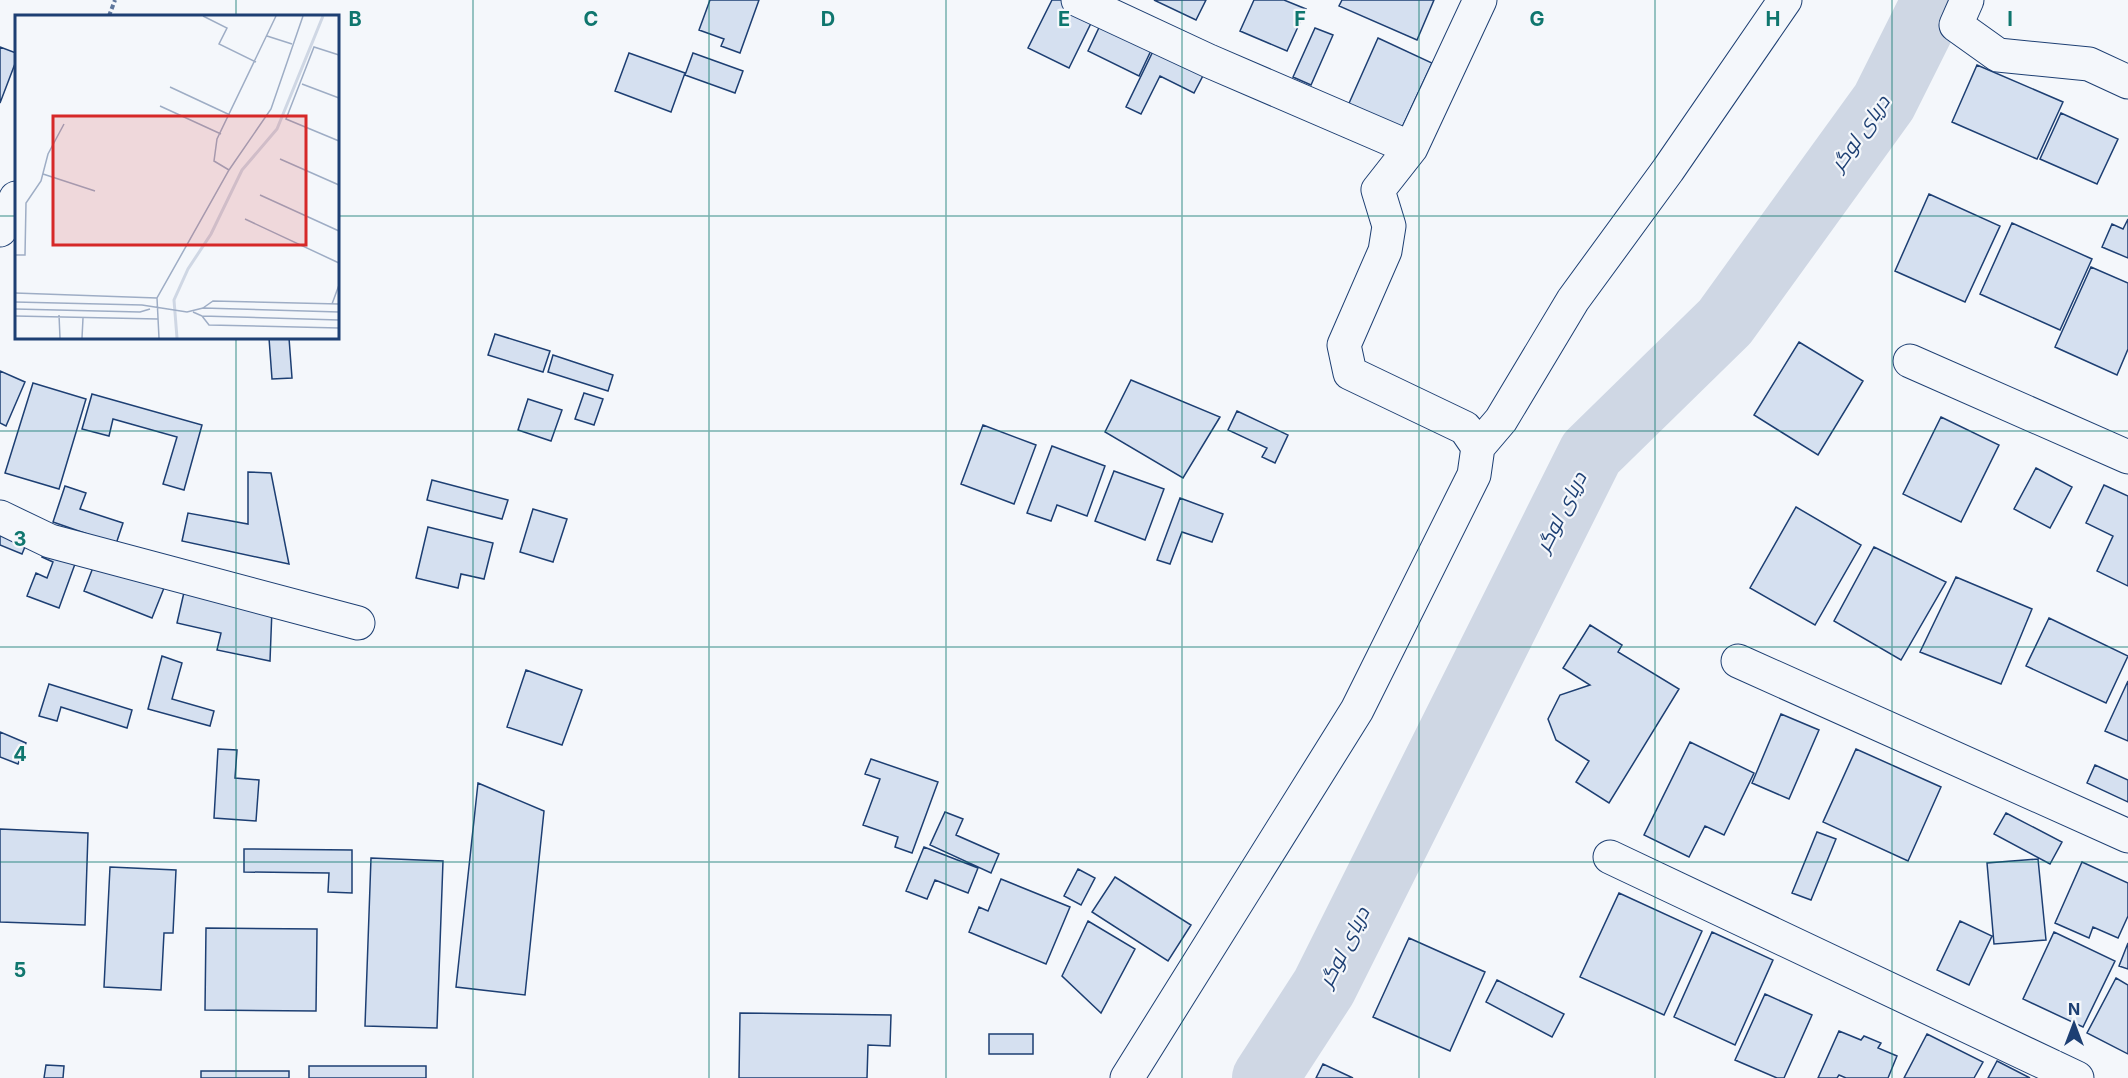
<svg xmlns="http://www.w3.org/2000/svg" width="2128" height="1078" viewBox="0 0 2128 1078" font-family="Inter,Cairo,sans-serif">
	<rect width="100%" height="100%" fill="#f4f7fb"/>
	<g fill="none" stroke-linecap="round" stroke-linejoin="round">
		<!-- river -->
		<path stroke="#cfd7e4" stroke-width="66" d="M1265,1078L1324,987L1591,453L1725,322L1884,102L1935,0"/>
	</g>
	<!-- building -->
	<path fill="#d5e0f0" stroke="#1d3f73" stroke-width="1.5" d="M710,0H759L740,53L721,46L724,39L699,30Z
		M1052,0H1064L1095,15L1069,68L1028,48Z
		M1154,0H1206L1196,20Z
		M1254,0H1284L1306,9L1287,51L1240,31Z
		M1342,0H1434L1417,40L1339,6Z
		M1104,17L1155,42L1139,76L1088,51Z
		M1315,28L1333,35L1311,85L1293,77Z
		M1378,38L1432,63L1399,134L1346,110Z
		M1158,41L1208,66L1194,93L1160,76L1141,114L1126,107Z
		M0,47L16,53V61L0,103Z
		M629,53L685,73L671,112L615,91Z
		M693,53L743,71L735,93L685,75Z
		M1977,65L2063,102L2037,159L1952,122Z
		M2061,113L2118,139L2097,184L2040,159Z
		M1929,194L2000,226L1965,302L1895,271Z
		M2128,219V258L2102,247L2112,224L2123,229Z
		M2012,223L2092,259L2060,330L1980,294Z
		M2091,267L2128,283V349L2117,375L2055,347Z
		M495,334L550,351L543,372L488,355Z
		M269,338H289L292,378L272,379Z
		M1799,342L1863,381L1818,455L1754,415Z
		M553,355L613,375L608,391L548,372Z
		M0,371L25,382L6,426L0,423Z
		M1131,380L1220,417L1183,478L1105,432Z
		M33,383L86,399L59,489L5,473Z
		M584,393L603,399L594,425L575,419Z
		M92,394L202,425L184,490L163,484L177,437L113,419L109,436L82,429Z
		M528,399L562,410L551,441L518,430Z
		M1237,411L1288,435L1275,463L1262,457L1267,448L1228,430Z
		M1941,417L1999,445L1961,522L1903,494Z
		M983,425L1036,445L1014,504L961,484Z
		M1052,446L1105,466L1087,516L1057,505L1051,521L1027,513Z
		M2036,468L2072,487L2050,528L2014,509Z
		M1114,471L1164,489L1145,540L1095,521Z
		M248,472L271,473L289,564L182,541L188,513L248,524Z
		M432,480L508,500L502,519L427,500Z
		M2104,485L2128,496V586L2097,571L2113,536L2086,523Z
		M65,486L86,493L80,509L123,523L116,544L53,522Z
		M1180,498L1223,514L1212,542L1182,532L1170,564L1157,560Z
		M1796,507L1861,545L1815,625L1750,588Z
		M533,509L567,519L553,562L520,552Z
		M0,520L31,532L22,554L0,545Z
		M428,527L493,543L484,579L461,574L458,588L416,578Z
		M48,541L79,553L59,608L27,596L36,573L47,578L53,562L42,557Z
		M1874,547L1946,582L1901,660L1834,621Z
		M97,557L166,583L152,618L84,591Z
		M1956,577L2032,609L2001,684L1920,652Z
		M185,588L272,609L270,661L217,650L221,633L177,623Z
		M2049,618L2128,656L2106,703L2026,666Z
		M1590,625L1622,645L1618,652L1679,689L1609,803L1576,782L1589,761L1556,740L1548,719L1560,695L1590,685L1563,668Z
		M162,656L182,663L172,699L214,711L210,726L148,709Z
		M526,670L582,690L562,745L507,727Z
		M2128,681V741L2105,731Z
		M49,684L132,710L127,728L61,707L57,721L39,716Z
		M1781,714L1819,730L1789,799L1752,783Z
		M0,732L26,743L18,764L0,757Z
		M1690,742L1754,773L1724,835L1705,826L1689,857L1644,835Z
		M218,749L237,750L235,778L259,780L256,821L214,818Z
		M1856,749L1941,787L1908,861L1823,822Z
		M871,759L938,782L912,853L895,847L898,837L863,825L880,779L865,774Z
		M2095,765L2128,780V802L2087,783Z
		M478,783L544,811L525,995L456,987Z
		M945,812L963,819L956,835L999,854L991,873L930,845Z
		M2006,813L2062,842L2050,864L1994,834Z
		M0,829L88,833L85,925L0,922Z
		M1817,832L1836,839L1811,900L1792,893Z
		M924,847L978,868L968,893L935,880L927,899L906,891Z
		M244,849L352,850V893L328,892L329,873L244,872Z
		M371,858L443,861L437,1028L365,1026Z
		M2038,859L2046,940L1994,944L1987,863Z
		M2082,862L2128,883V916L2118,938L2093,927L2089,938L2055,923Z
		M110,867L176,870L173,933H164L161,990L104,987Z
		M1078,869L1095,878L1081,905L1064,896Z
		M1115,877L1191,925L1168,961L1092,912Z
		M1001,879L1070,907L1046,964L969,932L979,907L988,911Z
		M1619,893L1702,931L1664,1015L1580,977Z
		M1088,921L1135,949L1101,1013L1062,976Z
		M1960,921L1992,936L1969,985L1937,970Z
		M206,928L317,929L316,1011L205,1010Z
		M1712,932L1773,960L1735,1045L1674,1017Z
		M2054,932L2115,961L2083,1027L2023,999Z
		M1409,938L1485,972L1450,1051L1373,1017Z
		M2128,943V969L2119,966Z
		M2116,978L2128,985V1054L2087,1033Z
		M1497,980L1564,1014L1552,1037L1486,1002Z
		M1765,994L1812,1015L1784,1078H1777L1735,1060Z
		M740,1013L891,1015L890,1046L868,1045L867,1078H739Z
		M1839,1031L1861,1040L1864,1036L1881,1043L1878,1048L1897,1056L1888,1078H1846L1839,1075L1837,1078H1818Z
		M989,1034H1033V1054H989Z
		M1927,1034L1983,1062L1974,1078H1904Z
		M1997,1061L2030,1078H1988Z
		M1323,1064L1353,1078H1316Z
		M46,1065L64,1066L63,1078H44Z
		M309,1066H426V1078H309Z
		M201,1071H289V1078H201Z"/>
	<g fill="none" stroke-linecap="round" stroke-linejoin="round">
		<!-- street casing -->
		<g stroke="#1d3f73" stroke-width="35">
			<path id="street" d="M1078,0L1209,61L1411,148
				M1967,0L1956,25L1998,55L2089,64L2128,82
				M0,230L16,198
				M1910,361L2128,457
				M1478,447L1465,428L1350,373L1344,345L1385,251L1389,226L1378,190L1411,148L1480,0
				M0,517L50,541L358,623
				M1738,661L2128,836
				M1610,857L2077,1078
				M1127,1078L1357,710L1474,475L1478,447L1501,420L1573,300L1668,170L1785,0"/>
		</g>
		<!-- path -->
		<path stroke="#5e769c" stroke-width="4" stroke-dasharray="4.5 3" stroke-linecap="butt" d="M109,16L115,0"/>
		<!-- street -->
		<use href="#street" stroke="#f4f7fb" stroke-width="33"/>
	</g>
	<!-- grid -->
	<path fill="none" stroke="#0f766e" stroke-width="1.5" stroke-opacity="0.55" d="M236,0V16M473,0V1078M709,0V1078M946,0V1078M1182,0V1078M1419,0V1078M1655,0V1078M1892,0V1078M0,216H16M338,216H2128M236,338V1078M0,431H2128M0,647H2128M0,862H2128"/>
	<g text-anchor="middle" stroke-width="4.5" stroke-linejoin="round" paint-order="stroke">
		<!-- water labels -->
		<g font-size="20" font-style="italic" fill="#1d3f73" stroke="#f4f7fb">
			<text transform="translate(1860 133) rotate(-55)" y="7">دریای لوگر</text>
			<text transform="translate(1561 512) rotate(-63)" y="7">دریای لوگر</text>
			<text transform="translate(1344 947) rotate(-63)" y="7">دریای لوگر</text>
		</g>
	</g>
	<!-- overview -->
	<g transform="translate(15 15)">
		<rect width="324" height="324" fill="#f4f7fb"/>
		<path fill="none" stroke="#cfd7e4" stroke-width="3" d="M162,323L159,285L173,254L196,219L227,155L262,114L308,1"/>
		<path fill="none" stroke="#9eadc5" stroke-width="1.5" d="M188,1L212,13L204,29L241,47M252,21L277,29M324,40L299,32L271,104L324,126M287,69L324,83M155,72L215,100M145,91L206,119M265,144L324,170M214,155L199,146L202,124L261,1M28,159L80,176M245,180L324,216M230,204L324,248M0,240H10L11,188L26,166L33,139L49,109M0,278L142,283M0,287L127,290L172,297L188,293L324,297M317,289L324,270M188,293L198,286L324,289M0,294L125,297L135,294M178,297L187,301L324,305M44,300L45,323M0,301L143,304M187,301L194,310L324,313M67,323L68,303M144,323L142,283L214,155L256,94L288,1"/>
		<path fill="#d62828" fill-opacity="0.15" stroke="#d62828" stroke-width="3" d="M38,101H291V230H38Z"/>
		<rect width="324" height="324" fill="none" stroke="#1d3f73" stroke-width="3"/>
	</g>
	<g font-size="20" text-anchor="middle" font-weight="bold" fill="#0f766e" stroke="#f4f7fb" stroke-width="4.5" stroke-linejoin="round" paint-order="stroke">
		<text x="355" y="26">B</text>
		<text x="591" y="26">C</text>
		<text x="828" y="26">D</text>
		<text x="1064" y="26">E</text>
		<text x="1300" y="26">F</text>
		<text x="1537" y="26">G</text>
		<text x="1773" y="26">H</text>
		<text x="2010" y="26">I</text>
		<text x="20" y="546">3</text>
		<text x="20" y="761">4</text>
		<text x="20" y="977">5</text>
	</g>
	<!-- north arrow -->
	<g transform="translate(2074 1024)" stroke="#f4f7fb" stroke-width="4.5" paint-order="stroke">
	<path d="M0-4.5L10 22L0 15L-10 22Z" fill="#1d3f73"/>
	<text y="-9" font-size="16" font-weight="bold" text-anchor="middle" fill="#1d3f73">N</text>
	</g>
</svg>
